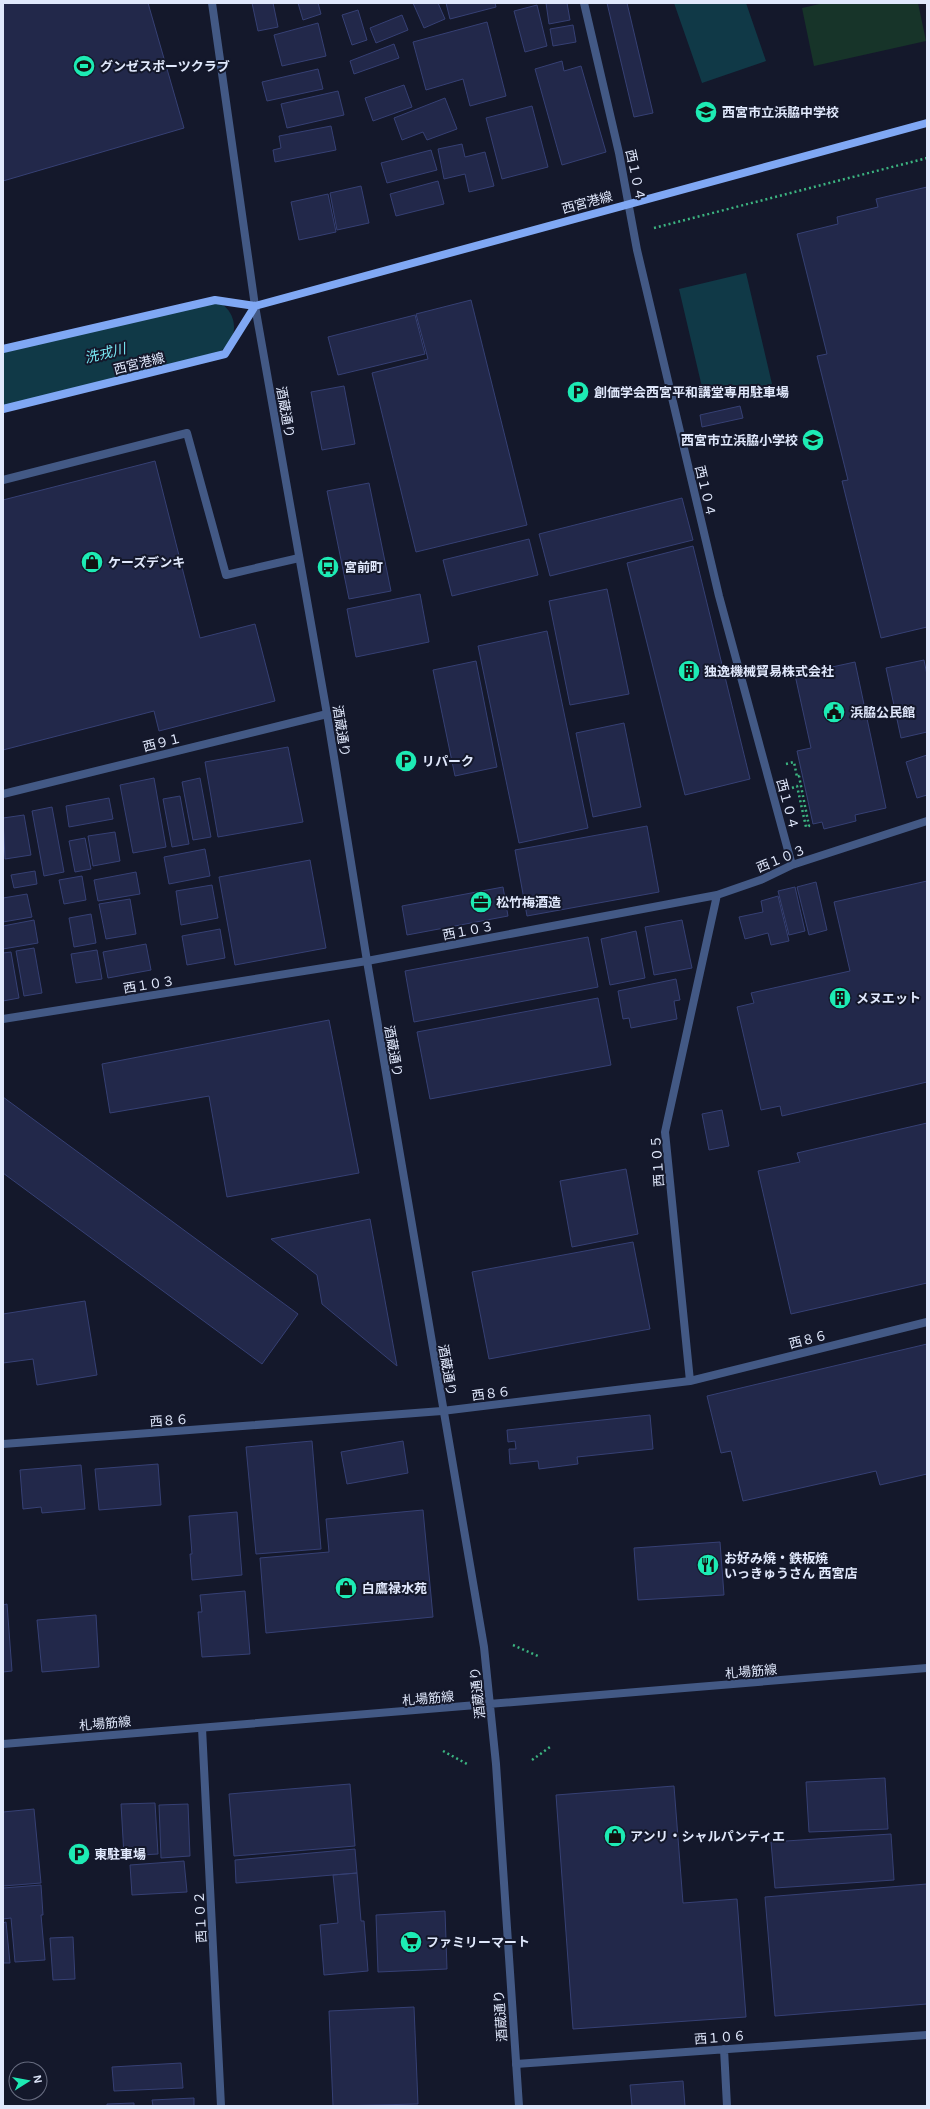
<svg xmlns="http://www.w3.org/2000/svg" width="930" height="2109" viewBox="0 0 930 2109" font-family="Helvetica,'Noto Sans JP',sans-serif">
	<rect width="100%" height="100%" fill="#14182b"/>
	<!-- green -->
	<path fill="#173429" d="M824,3H918L926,41L814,66L802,8Z"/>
	<!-- water -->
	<path fill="#103947" d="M674,3H746L766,61L702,83Z
		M746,273L772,384L705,400L679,289Z"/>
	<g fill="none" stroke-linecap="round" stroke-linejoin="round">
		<!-- river -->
		<path stroke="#103947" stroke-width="56" d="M3,379L206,327"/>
	</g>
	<!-- building -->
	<path fill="#22284a" stroke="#364074" d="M3,3H148L184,128L3,181Z
		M252,3H273L278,27L258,31Z
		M298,3H318L321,14L303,20Z
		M413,3H438L445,19L424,28Z
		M446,3H495L496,7L450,19Z
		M546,3H567L570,20L549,24Z
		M607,3H627L653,113L634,117Z
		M537,5L547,46L525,52L514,11Z
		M358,10L367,40L352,45L342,15Z
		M402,15L408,30L376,43L370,28Z
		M487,22L506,96L470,106L463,79L426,90L413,42Z
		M318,23L326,56L282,66L274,35Z
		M573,25L576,42L553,46L550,29Z
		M394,44L399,58L354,74L350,61Z
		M562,61L564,71L581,66L606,152L562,165L535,69Z
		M318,69L323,89L267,101L262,82Z
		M404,85L412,107L373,121L365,98Z
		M338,91L344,115L287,128L281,104Z
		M445,98L457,129L427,140L423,132L402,140L394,118Z
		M532,106L548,167L502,179L486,118Z
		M331,126L336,150L275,162L273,150L281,148L279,136Z
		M462,144L465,157L485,152L494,186L469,192L465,174L444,179L438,149Z
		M431,150L437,170L387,183L381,163Z
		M438,181L444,204L396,216L390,194Z
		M361,186L369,223L337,230L330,193Z
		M927,187V627L881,638L842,481L848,480L817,356L827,354L797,234L838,224L837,217L878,207L876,199Z
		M328,194L336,232L299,240L291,202Z
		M471,300L527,525L416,552L372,373L428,359L416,314Z
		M415,315L425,354L338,375L328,337Z
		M344,386L355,444L322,450L311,392Z
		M740,406L743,418L702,427L700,415Z
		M155,461L200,638L255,624L275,701L159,731L154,711L3,750V500Z
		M369,483L391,591L349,599L327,491Z
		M682,498L693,540L550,576L539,534Z
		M529,539L538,575L452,596L443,560Z
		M693,546L750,779L685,795L627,563Z
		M607,589L629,694L570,705L549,601Z
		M420,594L429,642L356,657L347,609Z
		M547,631L588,828L519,843L478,646Z
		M924,660L927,675V732L901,738L886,668Z
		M476,661L497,767L455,776L433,670Z
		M855,662L886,808L855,815L856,821L824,829L822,822L813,824L797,751L811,748L795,675Z
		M624,723L641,807L593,817L576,733Z
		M288,747L303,822L218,837L205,762Z
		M927,755V795L917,798L906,762Z
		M154,778L166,847L133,853L120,785Z
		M200,778L211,837L193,840L182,782Z
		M180,796L189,844L172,847L163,799Z
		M109,798L113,819L69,827L66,806Z
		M52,807L64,872L44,876L32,811Z
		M24,815L31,855L5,859L3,818Z
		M647,826L659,892L527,916L515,850Z
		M115,832L120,861L93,866L88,836Z
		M85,838L91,869L75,872L69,841Z
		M205,849L210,876L169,884L164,857Z
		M310,860L326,948L235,965L219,877Z
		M35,871L37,884L14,888L11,875Z
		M136,872L140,894L98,901L94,880Z
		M82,876L86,900L64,904L59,880Z
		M927,881V1082L782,1116L780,1106L761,1110L737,1007L754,1003L751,993L850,971L834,902Z
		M816,882L827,930L809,935L797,887Z
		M212,885L218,918L181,925L176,891Z
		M503,887L508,916L407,935L402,906Z
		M795,887L805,931L789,935L778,891Z
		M27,894L32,917L3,922V898Z
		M778,896L789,941L771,945L768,933L745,939L739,917L763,912L761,901Z
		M130,899L136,934L106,939L99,904Z
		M91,914L96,943L74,947L69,918Z
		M34,920L38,943L3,949V926Z
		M682,920L692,968L654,975L645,927Z
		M220,929L225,958L187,965L182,936Z
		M636,931L645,978L610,985L601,939Z
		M588,937L598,987L414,1022L405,971Z
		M146,944L151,970L108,978L103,952Z
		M34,948L42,993L24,996L16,951Z
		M97,950L102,979L76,983L71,954Z
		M11,952L19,998L3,1001V953Z
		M676,979L680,1000L674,1001L677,1019L631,1028L629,1018L623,1019L618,991Z
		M598,998L611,1065L430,1099L417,1032Z
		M329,1020L359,1173L227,1197L209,1096L110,1113L102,1064Z
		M3,1097L298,1314L262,1364L3,1173Z
		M722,1110L729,1146L709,1150L702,1114Z
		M927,1123V1283L791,1314L758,1171L800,1162L797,1153Z
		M626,1169L638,1234L572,1247L560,1181Z
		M370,1219L397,1366L322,1304L317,1275L271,1239Z
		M633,1242L650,1329L489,1359L472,1272Z
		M85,1301L97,1375L37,1385L33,1359L3,1363V1314Z
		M927,1344V1474L880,1485L876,1471L743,1501L731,1451L721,1453L707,1396Z
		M650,1415L653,1449L577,1457L578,1464L539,1469L538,1461L510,1464L509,1449H516L515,1441L508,1442L507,1430Z
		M312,1441L321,1549L256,1554L246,1447Z
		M403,1441L408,1473L347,1484L341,1452Z
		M158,1464L161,1505L99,1510L95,1469Z
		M81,1465L85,1509L42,1513L41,1507L23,1509L20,1470Z
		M423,1510L433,1617L266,1633L260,1558L329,1552L326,1519Z
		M237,1512L242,1575L192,1580L190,1554H192L189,1516Z
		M720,1542L724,1595L638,1600L634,1548Z
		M245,1591L250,1654L202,1657L198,1612H202L200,1595Z
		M7,1604L12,1671L3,1672V1605Z
		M96,1615L99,1667L42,1672L37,1620Z
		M885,1778L888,1829L809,1832L806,1782Z
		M350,1784L355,1846L234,1856L229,1794Z
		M674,1786L683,1903L737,1899L746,2017L573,2029L556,1795Z
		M155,1803L158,1854L124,1856L121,1804Z
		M188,1804L190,1856L161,1858L159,1805Z
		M34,1809L41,1883L3,1886V1812Z
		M891,1834L894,1880L775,1888L771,1842Z
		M355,1849L357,1873L236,1883L235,1860Z
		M184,1861L187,1892L132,1895L130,1865Z
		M357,1873L361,1921H364L368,1971L324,1975L320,1925L338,1923L333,1875Z
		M927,1884V2004L775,2016L765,1897Z
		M41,1885L43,1915H41L45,1960L15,1962L11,1918L3,1919V1888Z
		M445,1911L447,1969L378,1972L376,1915Z
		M6,1922L10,1963H3V1923Z
		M73,1937L75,1979L53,1980L50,1938Z
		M414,2007L418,2104L333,2106L329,2011Z
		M181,2063L183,2088L114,2091L112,2067Z
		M683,2081L685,2106H632L630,2085Z
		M194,2098V2106H153L152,2100Z
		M134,2103V2106H107V2104Z"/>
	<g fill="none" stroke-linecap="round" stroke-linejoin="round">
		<!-- path -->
		<path stroke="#3cb481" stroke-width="2.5" stroke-dasharray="2 3" stroke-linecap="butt" d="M654,228L927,158
			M786,764L794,762L797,777L799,776
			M792,788L797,786L806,827L809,826L799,776H802
			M513,1645L540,1657
			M443,1751L469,1765
			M532,1760L550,1747"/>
		<!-- service -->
		<path stroke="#435985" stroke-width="8" d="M3,480L187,433L226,575L299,558"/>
		<!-- minor -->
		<path stroke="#435985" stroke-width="8" d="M584,3L619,153L637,250L719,596L792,865
			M3,794L327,714
			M3,1019L367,961L717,895L763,879L792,865L927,821
			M690,1381L665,1132L717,895
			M3,1444L442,1411L690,1381L927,1322
			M202,1728L221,2106
			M724,2049L727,2106
			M516,2064L927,2035"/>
		<!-- tertiary -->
		<path stroke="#435985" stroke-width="8" d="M212,3L255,306L327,714L367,961L484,1647L496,1764L519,2106
			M3,1744L927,1668"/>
		<!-- secondary -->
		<path stroke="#80a8f4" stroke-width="8" d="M3,349L215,300L255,306L927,123
			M3,409L225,354L255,306"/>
	</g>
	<!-- icons -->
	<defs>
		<g id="stadium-disc" transform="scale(1.15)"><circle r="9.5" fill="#1debb4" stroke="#14182b"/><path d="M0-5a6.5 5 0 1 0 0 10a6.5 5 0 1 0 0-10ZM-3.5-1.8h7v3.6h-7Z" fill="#111"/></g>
		<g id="school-disc" transform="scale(1.15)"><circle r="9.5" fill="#1debb4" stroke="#14182b"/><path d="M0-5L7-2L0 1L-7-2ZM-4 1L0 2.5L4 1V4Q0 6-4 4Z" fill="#111"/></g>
		<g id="parking-disc" transform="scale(1.15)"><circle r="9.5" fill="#1debb4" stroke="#14182b"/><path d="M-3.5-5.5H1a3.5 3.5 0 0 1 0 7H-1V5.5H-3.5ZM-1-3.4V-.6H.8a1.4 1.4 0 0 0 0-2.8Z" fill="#111"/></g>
		<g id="shop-disc" transform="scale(1.15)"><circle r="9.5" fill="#1debb4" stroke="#14182b"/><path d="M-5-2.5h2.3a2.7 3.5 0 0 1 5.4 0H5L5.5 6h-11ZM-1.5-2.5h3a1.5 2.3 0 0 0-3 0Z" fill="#111"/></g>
		<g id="bus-disc" transform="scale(1.15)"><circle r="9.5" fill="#1debb4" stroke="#14182b"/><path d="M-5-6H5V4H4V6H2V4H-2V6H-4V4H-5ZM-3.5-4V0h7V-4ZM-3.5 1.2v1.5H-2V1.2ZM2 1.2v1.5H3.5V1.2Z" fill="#111"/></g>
		<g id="building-disc" transform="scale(1.15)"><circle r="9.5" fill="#1debb4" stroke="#14182b"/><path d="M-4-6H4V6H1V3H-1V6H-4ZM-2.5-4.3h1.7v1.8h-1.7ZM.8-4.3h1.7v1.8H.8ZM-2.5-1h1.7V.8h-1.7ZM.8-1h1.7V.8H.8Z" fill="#111"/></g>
		<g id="civic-disc" transform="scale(1.15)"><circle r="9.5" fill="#1debb4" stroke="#14182b"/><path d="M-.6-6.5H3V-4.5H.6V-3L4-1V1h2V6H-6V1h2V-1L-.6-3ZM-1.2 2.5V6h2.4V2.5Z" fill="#111"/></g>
		<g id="office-disc" transform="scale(1.15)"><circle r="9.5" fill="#1debb4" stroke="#14182b"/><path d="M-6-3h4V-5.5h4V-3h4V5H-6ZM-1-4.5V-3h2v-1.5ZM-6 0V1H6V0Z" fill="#111"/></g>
		<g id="restaurant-disc" transform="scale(1.15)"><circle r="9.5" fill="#1debb4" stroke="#14182b"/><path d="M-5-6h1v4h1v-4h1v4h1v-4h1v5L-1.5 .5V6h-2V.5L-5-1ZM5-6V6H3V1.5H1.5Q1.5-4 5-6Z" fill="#111"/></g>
		<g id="supermarket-disc" transform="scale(1.15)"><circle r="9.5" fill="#1debb4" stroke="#14182b"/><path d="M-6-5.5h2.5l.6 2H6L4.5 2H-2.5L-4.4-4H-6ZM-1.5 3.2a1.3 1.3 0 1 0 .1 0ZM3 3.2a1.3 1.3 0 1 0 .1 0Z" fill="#111"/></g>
	</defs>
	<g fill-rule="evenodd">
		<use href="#stadium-disc" x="84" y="66"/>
		<use href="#school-disc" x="706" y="112"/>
		<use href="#parking-disc" x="578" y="392"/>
		<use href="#school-disc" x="813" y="440"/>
		<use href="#shop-disc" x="92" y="562"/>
		<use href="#bus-disc" x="328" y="567"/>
		<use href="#building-disc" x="689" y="671"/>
		<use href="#civic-disc" x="834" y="712"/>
		<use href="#parking-disc" x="406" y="761"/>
		<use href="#office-disc" x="481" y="902"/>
		<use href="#building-disc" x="840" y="998"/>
		<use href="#restaurant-disc" x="708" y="1565"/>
		<use href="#shop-disc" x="346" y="1588"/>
		<use href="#shop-disc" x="615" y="1836"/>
		<use href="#parking-disc" x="79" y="1854"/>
		<use href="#supermarket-disc" x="411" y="1942"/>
	</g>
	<g text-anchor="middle" stroke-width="4" stroke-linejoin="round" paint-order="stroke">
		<!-- poi labels -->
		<g font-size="13" font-weight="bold" fill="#e0e8fc" stroke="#14182b" text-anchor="start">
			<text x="100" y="71">グンゼスポーツクラブ</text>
			<text x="722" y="117">西宮市立浜脇中学校</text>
			<text x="594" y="397">創価学会西宮平和講堂専用駐車場</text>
			<text x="798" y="445" text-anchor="end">西宮市立浜脇小学校</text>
			<text x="108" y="567">ケーズデンキ</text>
			<text x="344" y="572">宮前町</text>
			<text x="704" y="676">独逸機械貿易株式会社</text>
			<text x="850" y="717">浜脇公民館</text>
			<text x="422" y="766">リパーク</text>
			<text x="496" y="907">松竹梅酒造</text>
			<text x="856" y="1003">メヌエット</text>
			<text x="724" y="1563">お好み焼・鉄板焼<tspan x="724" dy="15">いっきゅうさん 西宮店</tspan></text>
			<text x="362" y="1593">白鷹禄水苑</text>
			<text x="630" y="1841">アンリ・シャルパンティエ</text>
			<text x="94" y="1859">東駐車場</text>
			<text x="426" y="1947">ファミリーマート</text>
		</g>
		<!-- street labels -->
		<g font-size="13" fill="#e0e8fc" stroke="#14182b">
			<text transform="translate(636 175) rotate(78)" y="5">西１０４</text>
			<text transform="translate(587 202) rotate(-15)" y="5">西宮港線</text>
			<text transform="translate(139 363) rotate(-14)" y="5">西宮港線</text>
			<text transform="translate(286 412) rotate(80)" y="5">酒蔵通り</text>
			<text transform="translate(706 491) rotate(77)" y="5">西１０４</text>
			<text transform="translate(342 731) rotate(81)" y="5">酒蔵通り</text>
			<text transform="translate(162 742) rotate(-14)" y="5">西９１</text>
			<text transform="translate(788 804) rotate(75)" y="5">西１０４</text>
			<text transform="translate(781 858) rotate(-22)" y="5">西１０３</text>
			<text transform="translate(468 930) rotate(-11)" y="5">西１０３</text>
			<text transform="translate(149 984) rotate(-9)" y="5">西１０３</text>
			<text transform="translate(394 1051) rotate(80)" y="5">酒蔵通り</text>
			<text transform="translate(657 1161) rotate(-94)" y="5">西１０５</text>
			<text transform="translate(808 1339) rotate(-14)" y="5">西８６</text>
			<text transform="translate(448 1370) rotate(80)" y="5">酒蔵通り</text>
			<text transform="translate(491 1393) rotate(-7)" y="5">西８６</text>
			<text transform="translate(169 1420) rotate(-4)" y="5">西８６</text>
			<text transform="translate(751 1671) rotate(-5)" y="5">札場筋線</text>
			<text transform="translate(477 1693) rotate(-96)" y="5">酒蔵通り</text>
			<text transform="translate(428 1698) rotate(-5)" y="5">札場筋線</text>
			<text transform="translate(105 1723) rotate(-5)" y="5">札場筋線</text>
			<text transform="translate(200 1917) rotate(-93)" y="5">西１０２</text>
			<text transform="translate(500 2016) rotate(-94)" y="5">酒蔵通り</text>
			<text transform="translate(720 2037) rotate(-4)" y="5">西１０６</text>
		</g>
		<!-- water labels -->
		<g font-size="14" font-style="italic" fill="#78e8f3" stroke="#14182b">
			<text transform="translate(105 353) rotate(-14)" y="5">洗戎川</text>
		</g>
	</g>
	<!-- border -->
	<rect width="930" height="2109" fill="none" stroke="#e0e8fc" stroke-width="8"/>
	<!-- north arrow -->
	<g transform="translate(28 2081) rotate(79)"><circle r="19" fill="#14182b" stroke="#666b7f"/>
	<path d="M0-3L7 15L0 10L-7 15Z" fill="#1debb4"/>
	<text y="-6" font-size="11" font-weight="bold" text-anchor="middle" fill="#e0e8fc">N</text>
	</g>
</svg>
